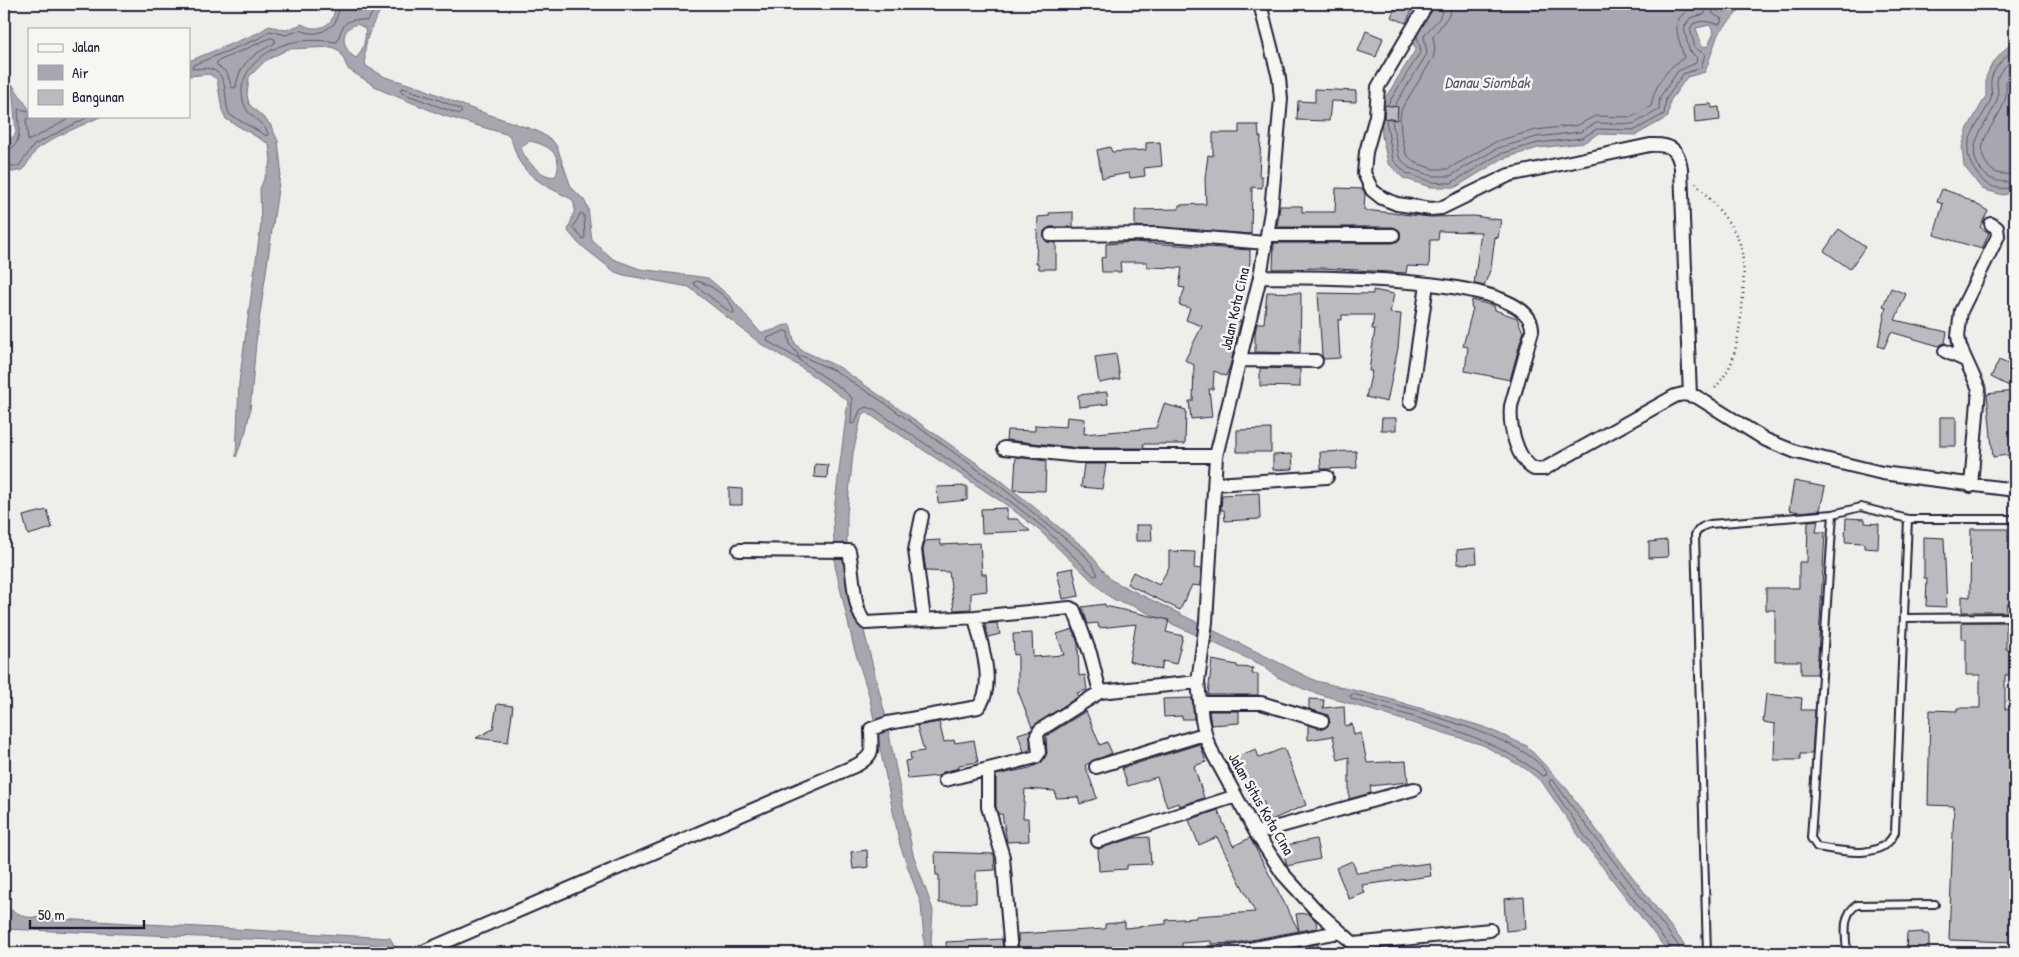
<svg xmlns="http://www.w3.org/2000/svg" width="2019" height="957" viewBox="0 0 2019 957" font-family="'Patrick Hand',sans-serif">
	<rect width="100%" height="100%" fill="#eeeeeb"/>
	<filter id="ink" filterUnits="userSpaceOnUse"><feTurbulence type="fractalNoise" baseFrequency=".02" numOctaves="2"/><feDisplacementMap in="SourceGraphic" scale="10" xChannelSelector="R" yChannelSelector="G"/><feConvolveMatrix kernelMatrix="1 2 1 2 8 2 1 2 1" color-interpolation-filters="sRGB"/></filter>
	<g filter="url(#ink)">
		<!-- water -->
		<path fill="#a7a7af" stroke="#727281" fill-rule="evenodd" d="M337,4H385C373,21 361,44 366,66L385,77L422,88L467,107L537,131L552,140L557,147L571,187L584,200L588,208L592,240L613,259L640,269L708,278L730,297L760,332C774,333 780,324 790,325L795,343L801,350L839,367L998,478L1086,549L1111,580L1316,681L1386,698L1484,727L1527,746L1567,789L1582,811L1684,944V953H1669L1583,842L1542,782L1526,769L1483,745L1306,690L1277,677L1262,665L1133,606L1115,600L1107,595L1040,531L1008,506L866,412L862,414L853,453L847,514V564L885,714L913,854L933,910L931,942L933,953H925L921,904L900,845L869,695L854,648L835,566L833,518L848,401L799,366L761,344L689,287L624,275L615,272L578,243L568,231L575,209L573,200C556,191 532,181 521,164C515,155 514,144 509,135L442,115L381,90L348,69L340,51L332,47L288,49L265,61L249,77L247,95L249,104L270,124L278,141L281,168L256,342L250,411L246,431L236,457L239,383L261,224L260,189L271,161L269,144L226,119L222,110L217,79L209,74L189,76V61L258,33L269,26L286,30L302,24C311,30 325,30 332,19C335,14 333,9 337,4ZM357,24L365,28C367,37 363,52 356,58C342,50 338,29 357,24ZM530,141C549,145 564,155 556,176C543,180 522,158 521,146Z
			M1435,4H1716L1717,11L1722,13L1736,4H1745L1718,34L1705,72L1687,77L1670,101L1668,117L1636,135L1598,134L1583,143L1538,148L1502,159L1456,187H1430L1403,178L1388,163L1382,136L1381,114L1384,100L1416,49L1410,37ZM1710,25L1714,33L1708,46L1702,47L1696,28Z
			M2015,38V192L2003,195L1982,189L1964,166L1962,147L1968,128L1986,96V77L1992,64Z
			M12,84L29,109V116H102L56,137L36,150L23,170L13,172L4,170V147L16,133Z
			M4,907L26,917L390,938L398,953H381V946L370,944L4,929Z"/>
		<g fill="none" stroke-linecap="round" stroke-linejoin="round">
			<!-- shore -->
			<path stroke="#575769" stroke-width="1" d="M341,4L335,23C324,32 315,37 301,30L286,35L270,31L260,38L193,65L192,68C198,70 205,67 211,69C231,76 222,101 230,115L267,136L268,133C263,121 248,117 244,104C234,75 261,52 286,44C301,39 322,40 337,42C343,24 345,17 367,21L379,4
				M1452,4L1449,15L1433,37L1435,49L1433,58L1402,108L1400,116L1401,133L1406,154L1414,162L1433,169H1448L1497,141L1536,130L1578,125L1595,116L1632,117L1651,106C1654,87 1667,67 1684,58C1679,35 1666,18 1696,7L1697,4
				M271,38L275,39V43C255,54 239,62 236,87L232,88L227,73L217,65V62Z
				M2015,46C2008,56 1996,64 1992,76C1989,84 1993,92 1991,99C1979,127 1954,145 1978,175C1988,189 2000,189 2015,188
				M2015,57C2009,64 1998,70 1997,81C1997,87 1999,94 1997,100C1989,124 1962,145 1981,170C1991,182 2000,182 2015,182
				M2015,67C2000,82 2010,86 2004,103C1997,123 1971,144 1988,166C1996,176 2003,174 2015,174
				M403,88L439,100L460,109L462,112L459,114L402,93L400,90Z
				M1388,104L1421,51L1417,36
				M1395,105L1427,54L1424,35L1439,19L1445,4
				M33,116L26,119L28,141L74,116
				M1386,120L1393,160L1406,173L1431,182L1451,183L1500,154L1538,143L1582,138L1597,129L1635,130L1664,114L1666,99L1683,74L1701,68L1705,54L1695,48L1690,29L1693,24C1706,18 1710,24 1720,24L1722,19L1713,14L1711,4
				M1392,121L1399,157L1409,168L1432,176H1450L1498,148L1537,137L1580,132L1596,123L1633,124L1659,110L1660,97L1678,71L1696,63L1697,58L1689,50L1684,28L1690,18L1705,14V4
				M4,151C25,148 18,123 18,109L29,111
				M4,166H19L34,145L90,116
				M581,213L584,215L585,237L583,239L573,228Z
				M697,281C710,284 733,299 734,313H731L695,285L694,283Z
				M785,331L788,332L790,345L798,354L797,358L767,341L768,338Z
				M802,356L837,372L886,404L995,482L1083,553L1093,565L1098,575L1094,576L1044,528L1011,502L874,409L866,407L860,410L855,423L851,424L852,398L841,388L799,360V357Z
				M1353,694C1392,705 1533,737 1547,775L1543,776C1488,733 1418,719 1352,699L1350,696Z
				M1672,953L1671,948L1587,839L1549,783L1550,780H1553L1578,815L1678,945L1679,953"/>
		</g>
		<!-- building -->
		<path fill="#bbbbbf" stroke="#22223b" d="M1397,4H1415L1406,23L1391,17Z
			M1366,31L1383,38L1376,57L1358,51Z
			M1315,89L1356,91V102L1331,101L1329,121L1297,120L1298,101L1315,102Z
			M1711,104L1712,108L1719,107L1720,120L1695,123L1694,105Z
			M1385,105L1398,107L1397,120L1384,118Z
			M1239,125H1258L1259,137H1261L1259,176H1262V188L1252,187L1251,234L1135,226V210L1179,209V205L1206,204L1205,178L1208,155L1213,156V133H1239Z
			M1160,142L1162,166L1144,168L1145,176L1130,178L1129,173L1102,178L1097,150L1110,147L1112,152L1146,150V143Z
			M1336,188L1363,189L1365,194L1364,210L1430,217L1474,216L1501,220L1498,238L1495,237L1491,268L1484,286L1474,284L1481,232L1439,231L1438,240H1430L1429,267L1407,266L1406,273L1322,268L1273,269L1274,243H1393L1400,239V231L1393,227H1277L1280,206H1302V212H1335Z
			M1942,189L1962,196L1988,211L1980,227L1989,233L1982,249L1934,235L1943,204L1937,202Z
			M1073,212V227H1050L1044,231V239L1047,242L1056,243V269H1039L1038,263H1036L1038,217L1049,216V213Z
			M1839,229L1865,247L1850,269L1824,251Z
			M1135,242L1250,250V262L1237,321H1241L1230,366L1226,376L1214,371L1213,389H1209L1212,417L1191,419L1189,401H1193L1194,365L1185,360L1202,326L1186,320L1190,308L1179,305L1185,288L1179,287L1182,268L1147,267V262H1120L1121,272H1102L1101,258L1106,257V244Z
			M1891,288L1906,294L1895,320L1947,332L1945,343L1939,346L1891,332L1884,348L1878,346L1886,307L1883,306Z
			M1373,290L1394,294L1390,313L1401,314L1398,348L1387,402L1366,397L1372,371H1369L1375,329H1372L1374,315H1342V320H1338L1340,358L1324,359L1322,356L1318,293L1373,294Z
			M1267,292L1301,293L1300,353L1255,352V333L1257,323H1264Z
			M1472,300L1494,306L1495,310L1517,318L1523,332L1510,380L1465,371L1468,347L1463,346L1473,308L1471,307Z
			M1116,354L1120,379L1099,383L1095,357Z
			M1999,360L2015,367V389L1991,377Z
			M1260,368L1300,369V387L1260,386Z
			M2015,391V454L1993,457L1987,394Z
			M1107,392L1108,404L1079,407L1078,395Z
			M1164,404L1186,410L1185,444H1143L1144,448H1079L1006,440L1007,430L1035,431V425L1066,427L1067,417L1085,419L1084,434L1156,428Z
			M1940,417H1956V446H1940Z
			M1382,418H1396V430H1381Z
			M1271,429V452H1237V430Z
			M1356,451L1357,468L1321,469L1320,452Z
			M1292,454L1293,469L1273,470V455Z
			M1016,457L1046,461L1045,491L1014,490Z
			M815,464L828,465L827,478L814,477Z
			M1084,464H1106L1102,489L1081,487Z
			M1794,481L1825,487L1820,510L1799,512L1789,510Z
			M967,486V500L938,503L937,487Z
			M729,488L742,489V505H729Z
			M1259,493L1260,519L1225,521L1224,510H1221L1222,495Z
			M1007,508V519H1017L1030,531L982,533L981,509Z
			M47,510L52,528L28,535L23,516Z
			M1846,518L1865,519V523L1879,524L1878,549L1864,548V543L1845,542Z
			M1818,520L1816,532H1825L1817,674H1801V661H1775V610H1766V588H1799V562H1807L1808,521Z
			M1136,525H1151L1152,541H1136Z
			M1971,529H2008V542H2015V604H2007L2006,612H1962V596L1970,597Z
			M1924,537L1944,538L1947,607L1926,606L1927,578H1924Z
			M940,540L941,545L980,543L982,574H986L987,591L971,593V609L954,610L949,572L926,571L923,550L925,541Z
			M1667,540L1668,557L1649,558V542Z
			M1476,548L1477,563L1458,564L1457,550Z
			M1169,551L1195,552L1194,568L1201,569L1200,586L1192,585L1180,610L1127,584L1133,572L1159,585L1169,567Z
			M1073,568L1079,596L1063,599L1057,571Z
			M1105,604V606L1169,620L1166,632L1183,636L1176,664L1163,661L1161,670L1129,661L1136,624L1099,628L1098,623L1088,624L1082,607Z
			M1962,622H2006V649H2011L2010,675H2005V709L2015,710V942L1949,940L1954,806L1928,805L1930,710L1957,711V708H1980V675H1966V639H1962Z
			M997,623L1000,634L988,637L985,624Z
			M1073,629L1078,644L1079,676L1085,675L1087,690L1077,693L1079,696L1032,727L1018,691V654L1014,655L1013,634L1032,633L1033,657L1064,655L1057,634Z
			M1212,660L1237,665V667L1253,668L1252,674H1258V695H1208Z
			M1766,694L1802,698L1801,710H1815L1812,754H1800V760H1774L1775,724L1763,722Z
			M1192,698L1194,719H1182V716L1164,717L1163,699Z
			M1309,699L1324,700L1323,708L1344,706L1345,726L1352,724L1354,735L1361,733L1367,763L1406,761L1408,782L1370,786L1371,793L1349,799V757L1338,760L1333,736L1308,740V725L1323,729L1330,723L1328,715L1309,709Z
			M497,704L513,706L508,742L476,738L493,729Z
			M1086,711L1100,745L1107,742L1112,753L1085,765L1097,798L1080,804L1078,797L1056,798L1055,791L1025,789L1023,818H1028L1029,841L1007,842L1002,814H998L996,807V775L1030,768L1042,762L1047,753L1046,736Z
			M1209,711H1239V723L1211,725Z
			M939,722L944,742L954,740L955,743L974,740L978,762L959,765V768L943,772L938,776L908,779L905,761L911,760L910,753L924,751L917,726Z
			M1031,730L1030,750L1024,752L1018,734Z
			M1200,744L1206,762L1194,766L1204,798L1179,806L1178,803L1167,807L1157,777L1128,786L1122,768Z
			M1284,748L1306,805L1271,820L1263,801L1253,805L1240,772L1233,774L1226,761L1256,749L1259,758Z
			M1218,810L1233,846L1250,838L1299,931L1235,943L1211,944V941L1182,943V949L1142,953H1129V951L1019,953L1018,934L1105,929V924L1125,922V928L1166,924V920L1196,918V916L1255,912L1217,837L1199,845L1189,820Z
			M1149,837L1151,864L1127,865V869L1099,871L1098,849L1134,838Z
			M1316,839L1320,859L1287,866L1282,846Z
			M867,850L868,867L853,869L851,852Z
			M935,852L994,854L995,870L976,871V903H939V875H936Z
			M1352,861L1357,873L1429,863L1431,876L1362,885L1365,893L1349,899L1336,868Z
			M1524,897L1526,929L1506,931L1504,899Z
			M1308,913L1316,921L1317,928L1299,931L1296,914Z
			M1923,932V934H1929V953H1906L1907,933Z
			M1002,939L1003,953H947L946,942Z
			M1318,944L1319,953H1270Z"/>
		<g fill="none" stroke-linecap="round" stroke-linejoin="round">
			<!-- service casing -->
			<g stroke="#22223b" stroke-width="10">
				<path id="service" d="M1833,514L1811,838L1817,847C1841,851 1883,861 1895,832L1908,519
					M1905,618L2015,617
					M1707,953L1695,535C1699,528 1702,526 1710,524L1833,514L1861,507L1908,519H2015
					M1847,953C1846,938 1841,914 1857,905L1935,904"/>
			</g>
			<!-- minor casing -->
			<g stroke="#22223b" stroke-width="16">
				<path id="minor" d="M1260,4L1279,78L1281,99L1271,211L1260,277L1216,456L1206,622L1198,682L1202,720L1207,741L1214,756L1256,833L1283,874L1316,910L1354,944L1359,953
					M1427,4L1378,87L1376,116L1366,152L1364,173L1372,190L1382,198L1397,204L1431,209L1441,208L1509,175L1650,145C1670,144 1678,148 1681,168L1690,395
					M1051,235L1157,234L1266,243
					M1268,235H1393
					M1260,277C1302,278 1536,272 1532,331L1511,406C1509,425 1516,459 1534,469H1544L1675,396L1683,394L1697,397L1766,440L1796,452L1882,473L2015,490
					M1945,351L1965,360
					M1240,360L1316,361
					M1410,402L1427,284
					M1004,448L1079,456H1216
					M1215,484L1327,477
					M1971,486L1979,389L1960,347L1958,336L1961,311L1998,236L1997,228L1991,224
					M922,516L915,550L924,619
					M739,550L849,551C853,568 853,613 866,623L975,617L1070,608L1074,610L1090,653L1100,692
					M1200,703H1261L1322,721
					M1096,767L1204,734
					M988,770V807L1003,857L1011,953
					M945,780L1036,757L1039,753L1037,735L1040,730L1100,692L1198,682
					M1256,833L1414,789
					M1098,841L1236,796
					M1354,944L1490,930
					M420,953L857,765C876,754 871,749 871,729L888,723L978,707C997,687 980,641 975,617
					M1211,953L1233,952L1339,932"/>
			</g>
			<!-- path -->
			<path stroke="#22223b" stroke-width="2.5" stroke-dasharray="1 4" stroke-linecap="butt" d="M1696,183C1711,202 1729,218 1739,241C1749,267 1741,331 1733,358C1729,371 1721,380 1713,391"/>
			<!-- service -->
			<use href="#service" stroke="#f6f6f2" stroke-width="6"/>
			<!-- minor -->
			<use href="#minor" stroke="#f6f6f2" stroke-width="12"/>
		</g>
	</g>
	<g text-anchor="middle" stroke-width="5" stroke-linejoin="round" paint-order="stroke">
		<!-- street labels -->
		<g font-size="15" fill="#22223b" stroke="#f6f6f2">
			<text transform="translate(1235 309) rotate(-77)" y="5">Jalan Kota Cina</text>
			<text transform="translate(1261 804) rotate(60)" y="5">Jalan Situs Kota Cina</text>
		</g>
		<!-- water labels -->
		<g font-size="16" font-style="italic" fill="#575769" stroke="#f6f6f2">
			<text x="1487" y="88">Danau Siombak</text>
		</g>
	</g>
	<!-- margin -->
	<rect width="2019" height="957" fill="none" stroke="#f6f6f2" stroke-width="20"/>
	<rect x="10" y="10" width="1999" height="937" fill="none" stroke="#22223b" stroke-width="2" filter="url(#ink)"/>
	<!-- legend -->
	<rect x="28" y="28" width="162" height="90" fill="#f6f6f2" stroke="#a1a1a9"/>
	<rect x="38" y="44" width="25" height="8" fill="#f6f6f2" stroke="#a1a1a9"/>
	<text x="72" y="52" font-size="15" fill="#22223b">Jalan</text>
	<rect x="38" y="65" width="25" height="15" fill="#a7a7af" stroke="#a1a1a9"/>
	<text x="72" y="78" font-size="15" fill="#22223b">Air</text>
	<rect x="38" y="90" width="25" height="15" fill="#bbbbbf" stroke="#a1a1a9"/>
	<text x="72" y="102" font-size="15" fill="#22223b">Bangunan</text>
	<!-- scale -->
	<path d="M30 920v8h114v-8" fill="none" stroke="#22223b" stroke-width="2.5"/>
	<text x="38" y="920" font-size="15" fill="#22223b" stroke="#f6f6f2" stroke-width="4" paint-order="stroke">50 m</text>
</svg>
